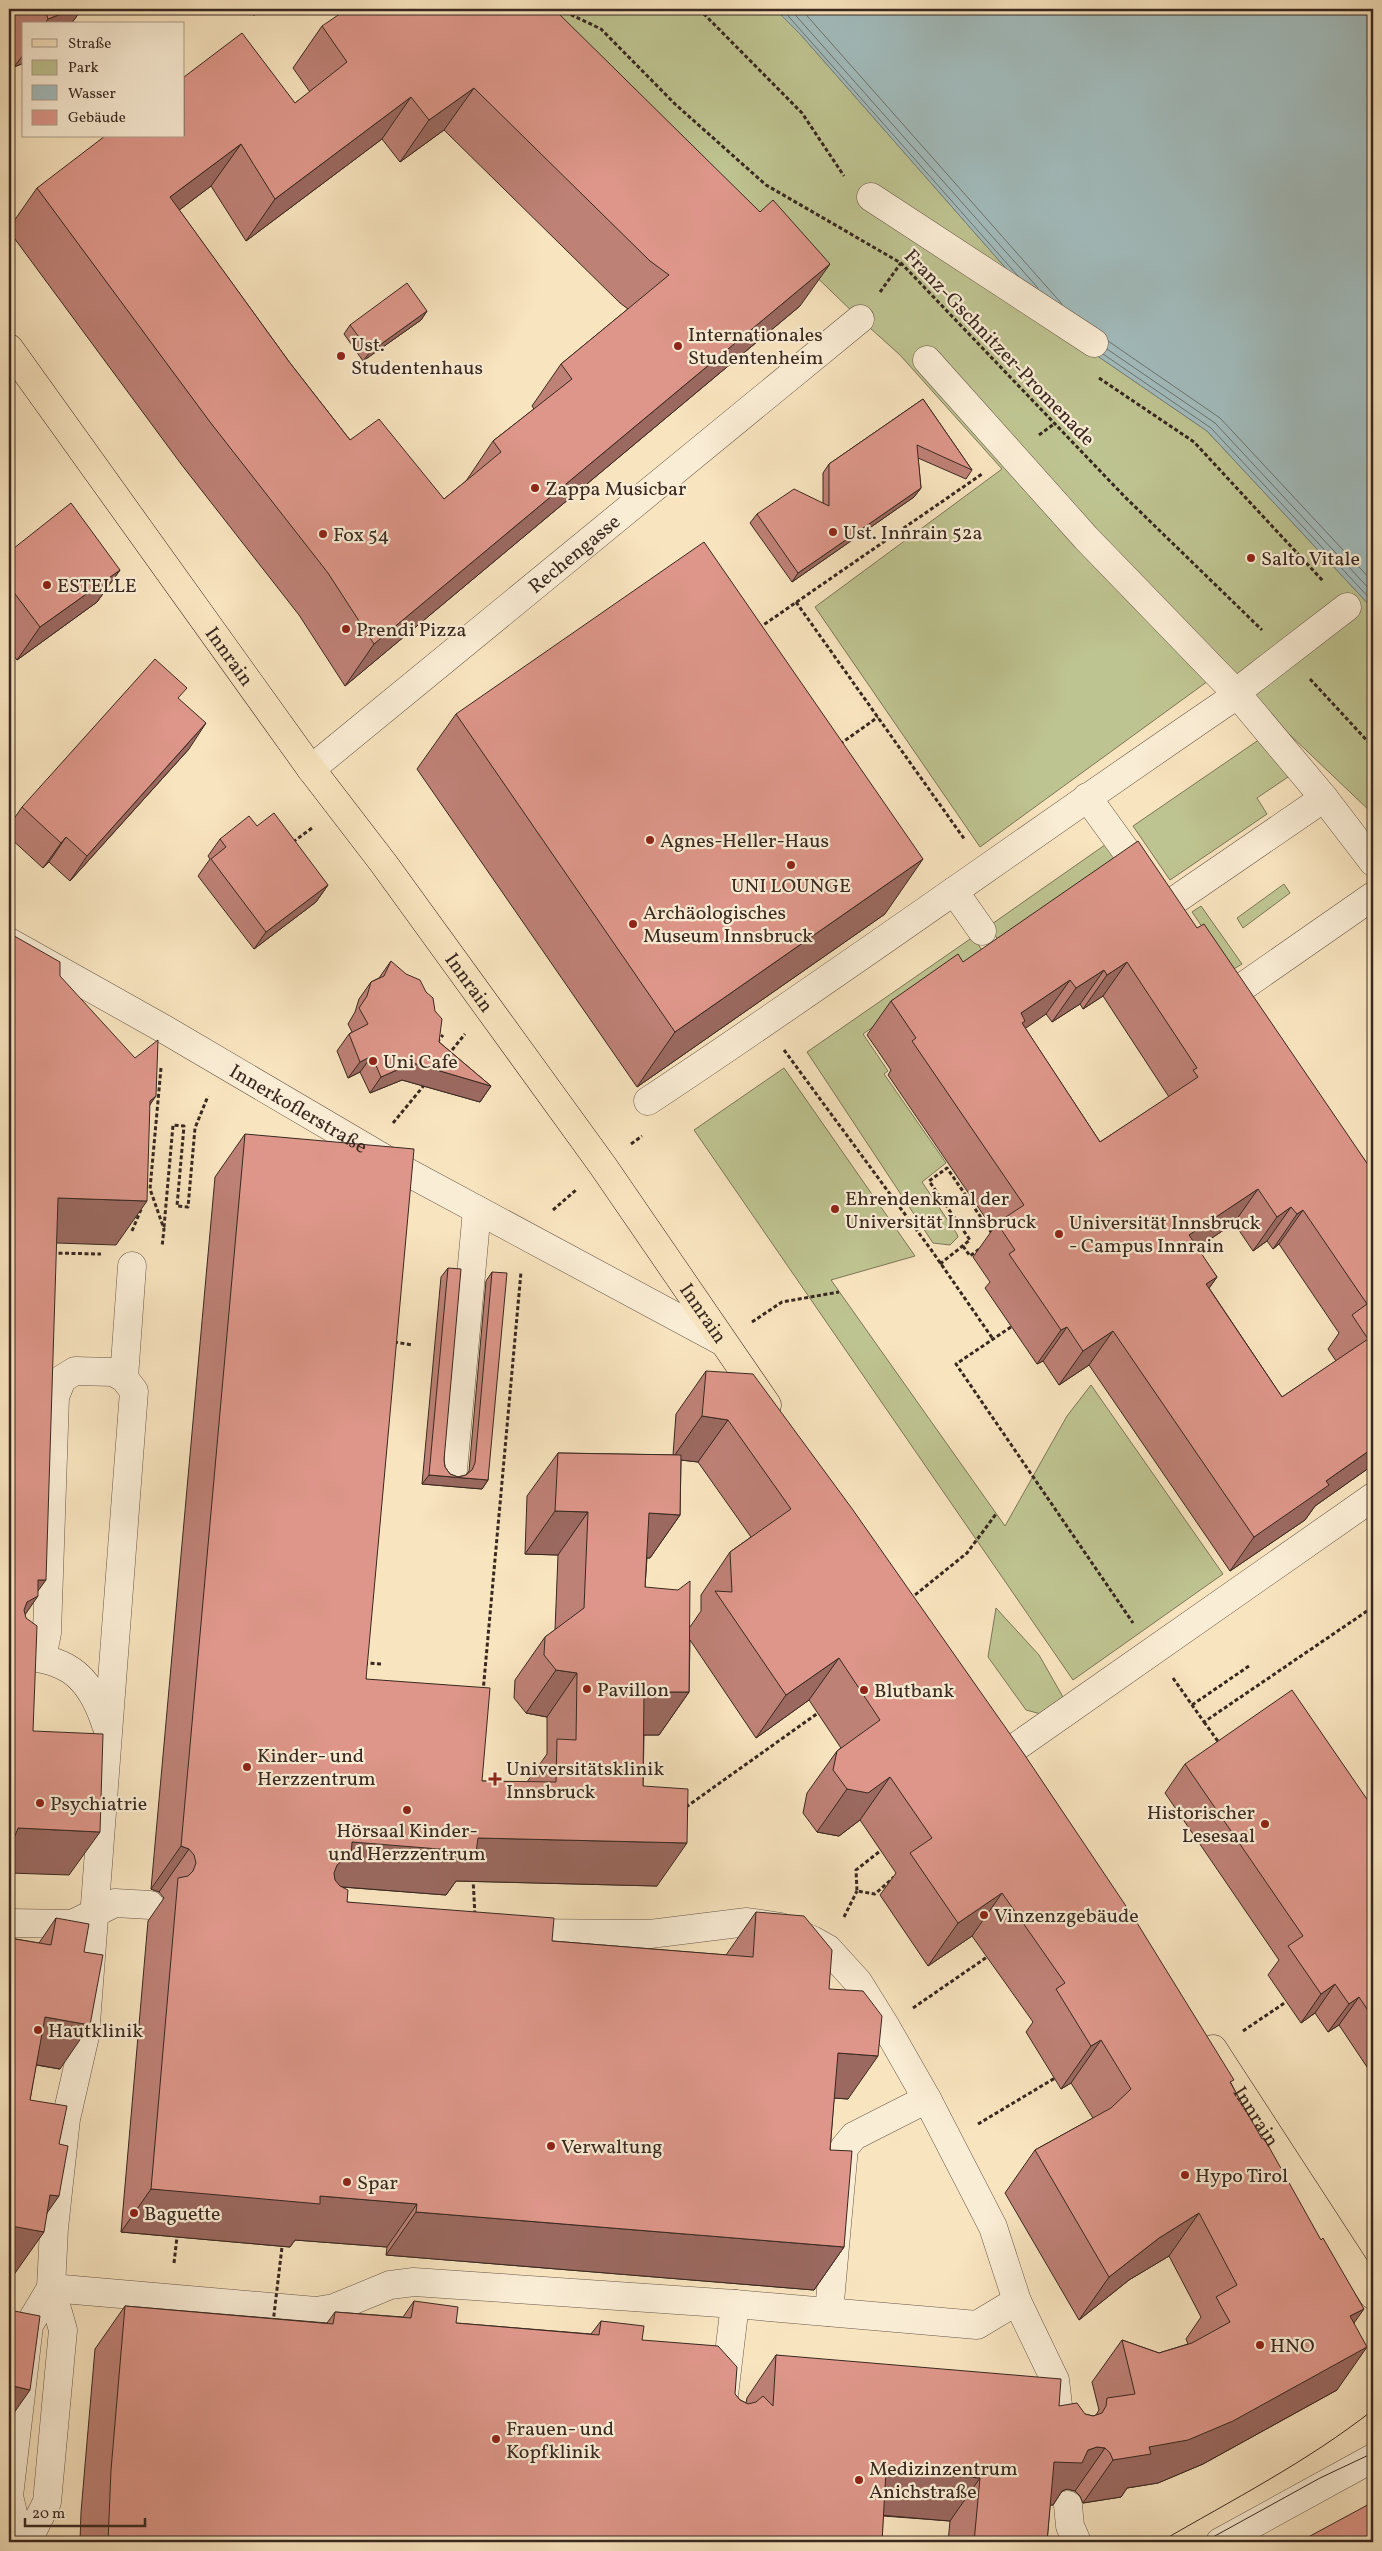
<svg xmlns="http://www.w3.org/2000/svg" width="1382" height="2551" viewBox="0 0 1382 2551" font-family="Vollkorn,serif">
	<rect width="100%" height="100%" fill="#f8e4bf"/>
	<filter id="stains"><feTurbulence type="fractalNoise" baseFrequency=".004" numOctaves="4"/><feColorMatrix values="0 0 0 0 .2 0 0 0 0 .09 0 0 0 0 .02 0 0 0 .5 -.17"/></filter>
	<radialGradient id="worn" r=".72"><stop offset=".6" stop-color="#630" stop-opacity="0"/><stop offset="1" stop-color="#630" stop-opacity=".3"/></radialGradient>
	<!-- green -->
	<path fill="#bec491" stroke="#7c7658" d="M539,9H775L801,35L1061,331L1207,431L1373,609V814L1224,672L1208,681L980,847L815,607L1002,469L900,355L860,319Z
		M1263,737L1291,775L1257,798L1267,814L1170,880L1133,826Z
		M1112,840L1151,895L1004,949L989,926Z
		M1284,884L1290,893L1243,928L1237,918Z
		M1201,906L1242,964L1232,970L1192,912Z
		M973,937L988,959L934,985L863,1034L888,1071L884,1074L946,1163L922,1182L957,1234L958,1237L950,1245L933,1243L807,1052Z
		M784,1068L915,1256L831,1280L1005,1526L1067,1416L1091,1385L1223,1574L1073,1680L694,1130Z
		M996,1608L1039,1655L1063,1697L1041,1714L1026,1710L988,1657Z"/>
	<!-- water -->
	<path fill="#a2bcbd" stroke="#78817e" d="M775,9H1373V609L1207,431L1061,331L801,35Z"/>
	<g fill="none" stroke-linecap="round" stroke-linejoin="round">
		<!-- shore -->
		<path stroke="#6e726e" stroke-width="1" d="M782,9L1018,276
			M790,9L1038,288
			M801,9L1062,304
			M1108,341L1220,418L1373,582
			M1107,349L1215,423L1373,593
			M1103,354L1211,428L1373,602"/>
		<!-- minor casing -->
		<g stroke="#695748" stroke-width="29">
			<g id="minor">
				<path d="M871,197L1094,343"/>
				<path d="M927,360L1086,538L1237,694L1324,798L1373,862"/>
				<path id="s1" d="M311,769L860,319"/>
				<path d="M1087,797L1147,880"/>
				<path d="M954,891L982,931"/>
				<path d="M1165,907L1324,798"/>
				<path id="s2" d="M9,942L164,1029L409,1173L723,1342"/>
				<path d="M1228,997L1373,896"/>
				<path d="M648,1101C846,970 1038,830 1234,697L1247,684L1347,607"/>
				<path d="M124,1378L132,1266"/>
				<path d="M453,1470L477,1210"/>
				<path d="M9,1655C64,1657 89,1672 106,1725"/>
				<path d="M1010,1751L1373,1497"/>
				<path d="M9,1923L72,1924L115,1903L150,1905"/>
				<path d="M514,1933L650,1934L747,1922L781,1927L812,1940L828,1949L858,1982L886,2027L927,2099L993,2227L1017,2301L1055,2380L1059,2414"/>
				<path d="M51,2288L316,2311L334,2308L390,2285L414,2282L735,2304L977,2325L1017,2301"/>
				<path d="M829,2312L844,2148L854,2136L927,2099"/>
				<path d="M724,2395L735,2304"/>
				<path d="M1068,2505L1070,2526L1077,2542"/>
				<path d="M20,2542L9,2496L29,2325L51,2288"/>
				<path d="M27,2542L47,2502L63,2330L51,2288L54,2228L66,2119L85,2036L134,1391L124,1378L113,1372L75,1371L62,1379L55,1397L47,1633L42,1658"/>
				<path d="M1220,2542L1373,2458"/>
			</g>
		</g>
		<!-- major casing -->
		<g stroke="#392820" stroke-width="29">
			<g id="major">
				<path id="s3" d="M9,348L311,769L384,864L603,1166L767,1405"/>
				<path id="s4" d="M1213,2049L1373,2295"/>
			</g>
		</g>
		<!-- path -->
		<path stroke="#392820" stroke-width="3" stroke-dasharray="4 2.5" stroke-linecap="butt" d="M208,9L254,14L260,9
			M559,9L601,29L675,104L766,185L901,263L1125,497L1262,630
			M699,9L802,113L844,176
			M880,292L901,263
			M1099,378L1194,442L1323,581
			M1039,435L1054,424
			M796,602L965,840
			M759,628L982,474
			M1310,679L1373,747
			M840,744L878,717
			M293,842L312,828
			M437,1042L443,1035
			M784,1050L932,1251L993,1339
			M448,1055L465,1034
			M161,1068L150,1189L164,1229L162,1247
			M393,1123L426,1083
			M631,1144L642,1136
			M553,1210L576,1190
			M164,1227L173,1125L184,1126L177,1206L188,1207L195,1128L208,1096
			M132,1231L142,1207
			M963,1246L970,1256L982,1247
			M52,1253L101,1254
			M940,1264L970,1240L929,1181L947,1168L993,1235
			M752,1322L782,1302L839,1292
			M1011,1327L956,1364L1133,1623
			M394,1342L413,1345
			M910,1599L967,1553L996,1514
			M364,1663L383,1664
			M1173,1678L1204,1722L1373,1607
			M483,1692L521,1272
			M1192,1705L1249,1666
			M1204,1722L1220,1744
			M686,1807L818,1713
			M884,1848L856,1870L857,1891L875,1894L894,1877
			M473,1878L475,1916
			M844,1917L857,1891
			M913,2008L987,1957
			M1243,2031L1286,2002
			M978,2124L1055,2078
			M174,2263L177,2237"/>
		<!-- minor -->
		<use href="#minor" stroke="#faedd5" stroke-width="28"/>
		<!-- major -->
		<use href="#major" stroke="#f8e4bf" stroke-width="28"/>
		<!-- tram -->
		<path stroke="#392820" stroke-width="1" d="M1160,2542C1232,2500 1307,2462 1373,2410
			M1204,2542L1320,2478L1373,2453"/>
		<!-- path-bridge -->
		<path stroke="#392820" stroke-width="3" stroke-dasharray="4 2.5" stroke-linecap="butt" d="M273,2323L282,2247"/>
	</g>
	<!-- wall -->
	<path fill="#be8176" stroke="#392820" fill-rule="evenodd" d="M9,9H82L71,24H24V63L14,67L9,53Z
		M554,9L800,306L345,686L299,615L181,464L9,231V228L37,188L295,103L310,92L293,68L322,26ZM444,130L620,303L628,309L561,364L532,406L534,409L493,441L466,481L444,499L350,440L290,363L179,210L211,186L246,241L382,139L400,162Z
		M427,311L421,320L363,361L344,334L350,325Z
		M923,399L972,470L966,479L918,458L921,488L914,497L792,582L750,523L757,514L823,503V473L829,464Z
		M9,552L120,570L97,602L17,660L9,649Z
		M179,699L189,749L70,881L49,862L43,868L9,837V826L22,807Z
		M456,714L885,914L637,1087L417,769Z
		M220,839L328,885L316,902L254,949L198,876L210,859L208,856Z
		M1197,928L1373,1172V1465L1315,1506L1305,1520L1230,1571L1089,1365L1059,1385L1043,1361L1037,1364L985,1288L990,1282L973,1257L993,1229L888,1075L891,1070L867,1035L891,1001L963,962ZM1103,996L1169,1097L1100,1142L1025,1028L1046,1014L1052,1022L1080,1004L1083,1009ZM1234,1223L1253,1251L1267,1241L1273,1249L1279,1244L1339,1333L1328,1349L1336,1361L1282,1397L1209,1288L1217,1277L1197,1248Z
		M391,961L439,1042L491,1086L480,1102L402,1080L370,1093L360,1072L348,1078L337,1051L349,1034L352,1032L348,1024L355,1012L359,999L371,982L379,978Z
		M245,1134L366,1679L482,1781L527,1782L547,1754V1717L526,1713L514,1698L515,1680L545,1637L555,1630L558,1555L525,1554L527,1496L558,1453L673,1455L676,1414L706,1371L1231,2083L1354,2323L1337,2390L1203,2464L1158,2483L1127,2488L1121,2497L1083,2503L1080,2496L1075,2491L1067,2489L1062,2491L1053,2505H1050L1047,2542H948L950,2521L883,2516L882,2542H80L81,2512L95,2349L125,2306L327,2323L335,2312L403,2317L414,2301L456,2323L591,2334L601,2321L642,2340L735,2394L740,2400L746,2403L747,2398L776,2355L1059,2406L1085,2414L1093,2416L1096,2415L1099,2410L1092,2382L1122,2340L1159,2353L1188,2344L1186,2339L1201,2317L1169,2256L1129,2280L1079,2320L1005,2193L1035,2150L1093,2118L1071,2083L1061,2089L1026,2032L1033,2022L972,1936L928,1966L880,1895L896,1873L860,1820L839,1836L817,1832L803,1813L807,1793L837,1751L841,1748L809,1700L756,1738L690,1640L689,1692L659,1735H644L643,1786L657,1886L456,1881L446,1895L341,1887L347,1902L552,1941L726,1955L756,1912L829,1989L848,2099L834,2098L830,2150L844,2247L814,2290L386,2255L387,2247L295,2240L290,2247L121,2232L148,1921L164,1898L159,1892L151,1889L215,1177ZM681,1460L698,1462L751,1537L730,1552L701,1595V1611L690,1627L645,1587L647,1558H650L680,1515Z
		M448,1268L444,1460L445,1467L450,1474L458,1477L466,1475L469,1471L486,1281L492,1272L488,1480L482,1489L422,1484L441,1277Z
		M1185,1764L1373,1808V2076L1339,2025L1328,2032L1315,2013L1301,2023L1268,1975L1279,1960L1165,1793Z
		M56,1918L60,2069L36,2065L30,2100L59,2144L47,2213L13,2276L9,2275V1938L39,1943Z"/>
	<!-- shaded-wall -->
	<path fill="#9b6960" stroke="#392820" d="M9,9H15L9,17Z
		M74,9H82L71,24H45L48,19Z
		M24,54V63L14,67Z
		M474,88L444,130L400,162L429,120Z
		M411,97L382,139L246,241L275,199Z
		M241,144L211,186L141,239L170,197Z
		M830,264L800,306L345,686L374,644Z
		M427,311L421,320L363,361L370,352Z
		M921,488L914,497L792,582L798,573Z
		M120,570L97,602L17,660L40,627Z
		M206,723L189,749L70,881L87,856Z
		M66,837L49,862L43,868L61,843Z
		M923,859L885,914L637,1087L675,1032Z
		M328,885L316,902L254,949L266,932Z
		M1127,962L1103,996L1083,1009L1107,975Z
		M1104,970L1080,1004L1052,1022L1076,988Z
		M1070,980L1046,1014L1016,1035L1021,1013Z
		M372,1056L360,1072L348,1078L360,1062Z
		M413,1063L491,1086L480,1102L402,1080L370,1093L381,1077Z
		M156,1096L126,1140L150,1101Z
		M1258,1189L1234,1223L1165,1270L1189,1235Z
		M58,1198L147,1201L116,1245L27,1242Z
		M1291,1207L1267,1241L1253,1251L1277,1217Z
		M1303,1210L1279,1244L1273,1249L1297,1214Z
		M1217,1277L1193,1311L1206,1284Z
		M1067,1327L1043,1361L1037,1364L1061,1330Z
		M1113,1331L1089,1365L1059,1385L1083,1351Z
		M702,1416L728,1420L698,1462L672,1459Z
		M1373,1448V1465L1315,1506L1305,1520L1230,1571L1254,1537L1326,1481Z
		M429,1475L488,1480L482,1489L422,1484Z
		M555,1511L588,1512L558,1555L525,1554Z
		M649,1513L680,1515L650,1558L619,1556Z
		M38,1580H46L32,1599L38,1596L9,1638Z
		M839,1658L809,1700L756,1738L786,1695Z
		M556,1670L577,1673L547,1717L526,1713Z
		M644,1692H689L659,1735H614Z
		M890,1777L860,1820L839,1836L817,1832L847,1789Z
		M18,1828L100,1832L69,1875L9,1873V1841Z
		M478,1838L687,1843L657,1886L456,1881L446,1895L331,1886L307,1908L352,1842Z
		M181,1846L189,1849L159,1892L151,1889Z
		M1002,1893L972,1936L928,1966L958,1923Z
		M1335,1984L1315,2013L1301,2023L1321,1994Z
		M1359,1997L1339,2025L1328,2032L1349,2004Z
		M45,2017L90,2025L60,2069L15,2061Z
		M1101,2040L1071,2083L1061,2089L1091,2046Z
		M838,2053L878,2056L848,2099L808,2096Z
		M151,2189L320,2196L417,2204L387,2247L295,2240L290,2247L121,2232Z
		M50,2195L59,2196L35,2230L44,2232L13,2276L9,2275V2229L11,2226Z
		M416,2212L844,2247L814,2290L386,2255Z
		M1199,2213L1169,2256L1129,2280L1079,2320L1109,2277L1159,2238Z
		M1364,2309L1334,2351L1350,2316Z
		M1367,2347L1337,2390L1203,2464L1158,2483L1127,2488L1121,2497L1083,2503L1113,2460L1149,2447Z
		M9,2385L30,2390L9,2420Z
		M1097,2447L1105,2448L1075,2491L1067,2489L1062,2491L1053,2505H1024L1054,2462Z
		M886,2471L980,2478L950,2521L856,2513Z"/>
	<!-- building -->
	<path fill="#dd9689" stroke="#392820" fill-rule="evenodd" d="M45,9H74L48,19Z
		M347,9H554L760,212L773,200L830,264L374,644L328,573L210,422L37,188L105,136H184V77L242,33L295,103L347,62L322,26ZM474,88L650,261L669,275L561,364L572,379L493,441L501,452L444,499L379,419L350,440L290,363L170,197L241,144L275,199L411,97L429,120Z
		M407,283L427,311L370,352L350,325Z
		M923,399L972,470L917,445L921,488L798,573L757,514L794,489L829,506V464Z
		M71,503L120,570L40,627L9,586V552Z
		M704,542L923,859L675,1032L456,714Z
		M155,659L187,688L178,698L206,723L87,856L66,837L61,843L22,807Z
		M274,813L328,885L266,932L211,859L226,847L220,839L249,816L257,826Z
		M1138,841L1197,928L1204,924L1373,1172V1448L1326,1481L1329,1485L1254,1537L1113,1331L1083,1351L1067,1327L1061,1330L1009,1254L1015,1250L997,1223L1024,1205L912,1041L916,1038L891,1001L958,954L963,962ZM1127,962L1197,1068L1193,1070L1198,1077L1100,1142L1022,1023L1025,1021L1021,1013L1070,980L1076,988L1104,970L1107,975ZM1258,1189L1277,1217L1291,1207L1297,1214L1303,1210L1367,1304L1352,1315L1368,1339L1282,1397L1206,1284L1217,1277L1189,1235Z
		M9,933L60,962V976L135,1058L158,1040L156,1096L150,1101L147,1201L58,1198L46,1580H38V1596L27,1602L24,1610L26,1618L37,1626L33,1731L103,1734L100,1832L18,1828L13,1841L9,1843Z
		M391,961L406,974L420,980L426,992L433,998L435,1011L442,1019L439,1042L491,1086L413,1063L381,1077L372,1056L360,1062L349,1034L368,1024L359,1008L367,996L371,982L384,976Z
		M245,1134L414,1149L366,1679L490,1688L482,1781L556,1782L557,1739L576,1740L577,1673L556,1670L544,1655L545,1637L584,1608L588,1512L555,1511L558,1453L681,1455L680,1515L649,1513L645,1587L678,1590L690,1581L689,1692H644L643,1786L688,1789L687,1843L478,1838L476,1852L352,1842L351,1858L343,1860L337,1865L334,1873L335,1880L340,1886L348,1890L347,1902L554,1918L552,1941L753,1957L756,1912L804,1916L832,1950L829,1989L863,1991L882,2016L878,2056L838,2053L830,2150L852,2151L844,2247L416,2212L417,2204L320,2196V2204L151,2189L178,1878L188,1876L193,1871L196,1863L194,1855L189,1849L181,1846Z
		M448,1268L461,1269L444,1460L445,1467L450,1474L458,1477L466,1475L472,1470L475,1463L492,1272L507,1273L488,1480L429,1475Z
		M706,1371L753,1374L853,1510L1024,1754L1134,1918L1234,2080L1230,2082L1262,2139L1264,2138L1321,2240L1323,2238L1364,2309L1350,2316L1367,2347L1233,2421L1188,2440L1149,2447L1151,2454L1113,2460L1110,2453L1105,2448L1097,2447L1088,2450L1082,2463L1054,2462L1047,2542H974L980,2478L886,2471L882,2542H108L111,2470L125,2306L333,2324L335,2312L411,2318L414,2301L458,2307L456,2323L599,2335L601,2321L644,2326L642,2340L718,2346L737,2367L735,2394L740,2400L748,2404L756,2402L763,2396L773,2406L776,2355L1061,2379L1059,2406L1077,2403L1085,2414L1093,2416L1102,2413L1106,2406L1107,2398L1135,2394L1122,2340L1159,2353L1192,2343L1230,2322L1216,2297L1237,2285L1199,2213L1159,2238L1109,2277L1035,2150L1111,2108L1131,2089L1101,2040L1091,2046L1056,1989L1065,1983L1002,1893L958,1923L910,1853L932,1838L890,1777L868,1793L847,1789L833,1770L837,1751L880,1720L839,1658L786,1695L715,1591L732,1592L730,1552L791,1509L728,1420L702,1416Z
		M1292,1690L1373,1808V2018L1359,1997L1349,2004L1335,1984L1321,1994L1288,1946L1303,1936L1185,1764Z
		M56,1918L89,1924L84,1952L103,1955L90,2025L45,2017L30,2100L67,2106L59,2144L68,2146L59,2196L50,2195L44,2232L11,2226L9,2237V1938L51,1945Z
		M9,2310L40,2316L30,2390L9,2385Z
		M1373,2502V2542H1299Z"/>
	<!-- markers -->
	<g fill="#8f2418" stroke="#faedd5" stroke-width="2">
		<circle cx="678" cy="346" r="5"/>
		<circle cx="341" cy="356" r="5"/>
		<circle cx="535" cy="488" r="5"/>
		<circle cx="833" cy="532" r="5"/>
		<circle cx="323" cy="534" r="5"/>
		<circle cx="1251" cy="558" r="5"/>
		<circle cx="47" cy="585" r="5"/>
		<circle cx="346" cy="629" r="5"/>
		<circle cx="650" cy="840" r="5"/>
		<circle cx="791" cy="865" r="5"/>
		<circle cx="633" cy="924" r="5"/>
		<circle cx="373" cy="1061" r="5"/>
		<circle cx="835" cy="1209" r="5"/>
		<circle cx="1059" cy="1234" r="5"/>
		<circle cx="587" cy="1689" r="5"/>
		<circle cx="864" cy="1690" r="5"/>
		<circle cx="247" cy="1767" r="5"/>
		<path d="M492.5 1771.5h5v5h5v5h-5v5h-5v-5h-5v-5h5z"/>
		<circle cx="40" cy="1803" r="5"/>
		<circle cx="407" cy="1810" r="5"/>
		<circle cx="1265" cy="1824" r="5"/>
		<circle cx="984" cy="1915" r="5"/>
		<circle cx="38" cy="2030" r="5"/>
		<circle cx="551" cy="2146" r="5"/>
		<circle cx="1185" cy="2175" r="5"/>
		<circle cx="347" cy="2182" r="5"/>
		<circle cx="134" cy="2213" r="5"/>
		<circle cx="1260" cy="2345" r="5"/>
		<circle cx="496" cy="2439" r="5"/>
		<circle cx="859" cy="2480" r="5"/>
	</g>
	<g text-anchor="middle" stroke-width="4.5" stroke-linejoin="round" paint-order="stroke">
		<!-- poi labels -->
		<g font-size="20" fill="#392820" stroke="#faedd5" text-anchor="start">
			<text x="688" y="341">Internationales<tspan x="688" dy="23">Studentenheim</tspan></text>
			<text x="351" y="351">Ust.<tspan x="351" dy="23">Studentenhaus</tspan></text>
			<text x="545" y="495">Zappa Musicbar</text>
			<text x="843" y="539">Ust. Innrain 52a</text>
			<text x="333" y="541">Fox 54</text>
			<text x="1261" y="565">Salto Vitale</text>
			<text x="57" y="592">ESTELLE</text>
			<text x="356" y="636">Prendi Pizza</text>
			<text x="660" y="847">Agnes-Heller-Haus</text>
			<text x="791" y="892" text-anchor="middle">UNI LOUNGE</text>
			<text x="643" y="919">Archäologisches<tspan x="643" dy="23">Museum Innsbruck</tspan></text>
			<text x="383" y="1068">Uni Cafe</text>
			<text x="845" y="1205">Ehrendenkmal der<tspan x="845" dy="23">Universität Innsbruck</tspan></text>
			<text x="1069" y="1229">Universität Innsbruck<tspan x="1069" dy="23">- Campus Innrain</tspan></text>
			<text x="597" y="1696">Pavillon</text>
			<text x="874" y="1697">Blutbank</text>
			<text x="257" y="1762">Kinder- und<tspan x="257" dy="23">Herzzentrum</tspan></text>
			<text x="506" y="1775">Universitätsklinik<tspan x="506" dy="23">Innsbruck</tspan></text>
			<text x="50" y="1810">Psychiatrie</text>
			<text x="1255" y="1819" text-anchor="end">Historischer<tspan x="1255" dy="23">Lesesaal</tspan></text>
			<text x="407" y="1837" text-anchor="middle">Hörsaal Kinder-<tspan x="407" dy="23">und Herzzentrum</tspan></text>
			<text x="994" y="1922">Vinzenzgebäude</text>
			<text x="48" y="2037">Hautklinik</text>
			<text x="561" y="2153">Verwaltung</text>
			<text x="1195" y="2182">Hypo Tirol</text>
			<text x="357" y="2189">Spar</text>
			<text x="144" y="2220">Baguette</text>
			<text x="1270" y="2352">HNO</text>
			<text x="506" y="2435">Frauen- und<tspan x="506" dy="23">Kopfklinik</tspan></text>
			<text x="869" y="2475">Medizinzentrum<tspan x="869" dy="23">Anichstraße</tspan></text>
		</g>
		<!-- street labels -->
		<g font-size="20" fill="#392820" stroke="#faedd5">
			<text transform="translate(1000 347) rotate(46)" y="7">Franz-Gschnitzer-Promenade</text>
			<text dy="7" stroke="none"><textPath href="#s1" startOffset="340">Rechengasse</textPath></text>
			<text dy="7" stroke="none"><textPath href="#s3" startOffset="379">Innrain</textPath></text>
			<text dy="7" stroke="none"><textPath href="#s3" startOffset="784">Innrain</textPath></text>
			<text dy="7" stroke="none"><textPath href="#s2" startOffset="334">Innerkoflerstraße</textPath></text>
			<text dy="7" stroke="none"><textPath href="#s3" startOffset="1189">Innrain</textPath></text>
			<text dy="7" stroke="none"><textPath href="#s4" startOffset="80">Innrain</textPath></text>
		</g>
	</g>
	<!-- margin -->
	<rect width="1382" height="2551" fill="none" stroke="#f8e4bf" stroke-width="30"/>
	<rect x="10" y="10" width="1362" height="2531" fill="none" stroke="#392820" stroke-width="2.5"/>
	<rect x="15" y="15" width="1352" height="2521" fill="none" stroke="#392820"/>
	<!-- legend -->
	<rect x="22" y="22" width="162" height="115" fill="#faedd5" stroke="#ad9e8d"/>
	<rect x="32" y="39" width="25" height="8" fill="#f8e4bf" stroke="#ad9e8d"/>
	<text x="68" y="48" font-size="15" fill="#392820">Straße</text>
	<rect x="32" y="60" width="25" height="15" fill="#bec491" stroke="#ad9e8d"/>
	<text x="68" y="72" font-size="15" fill="#392820">Park</text>
	<rect x="32" y="85" width="25" height="15" fill="#a2bcbd" stroke="#ad9e8d"/>
	<text x="68" y="98" font-size="15" fill="#392820">Wasser</text>
	<rect x="32" y="110" width="25" height="15" fill="#dd9689" stroke="#ad9e8d"/>
	<text x="68" y="122" font-size="15" fill="#392820">Gebäude</text>
	<!-- scale -->
	<path d="M25 2518v8h120v-8" fill="none" stroke="#392820" stroke-width="2.5"/>
	<text x="32" y="2518" font-size="15" fill="#392820" stroke="#faedd5" stroke-width="4" paint-order="stroke">20 m</text>
	<rect width="100%" height="100%" filter="url(#stains)"/>
	<rect width="100%" height="100%" fill="url(#worn)"/>
</svg>
